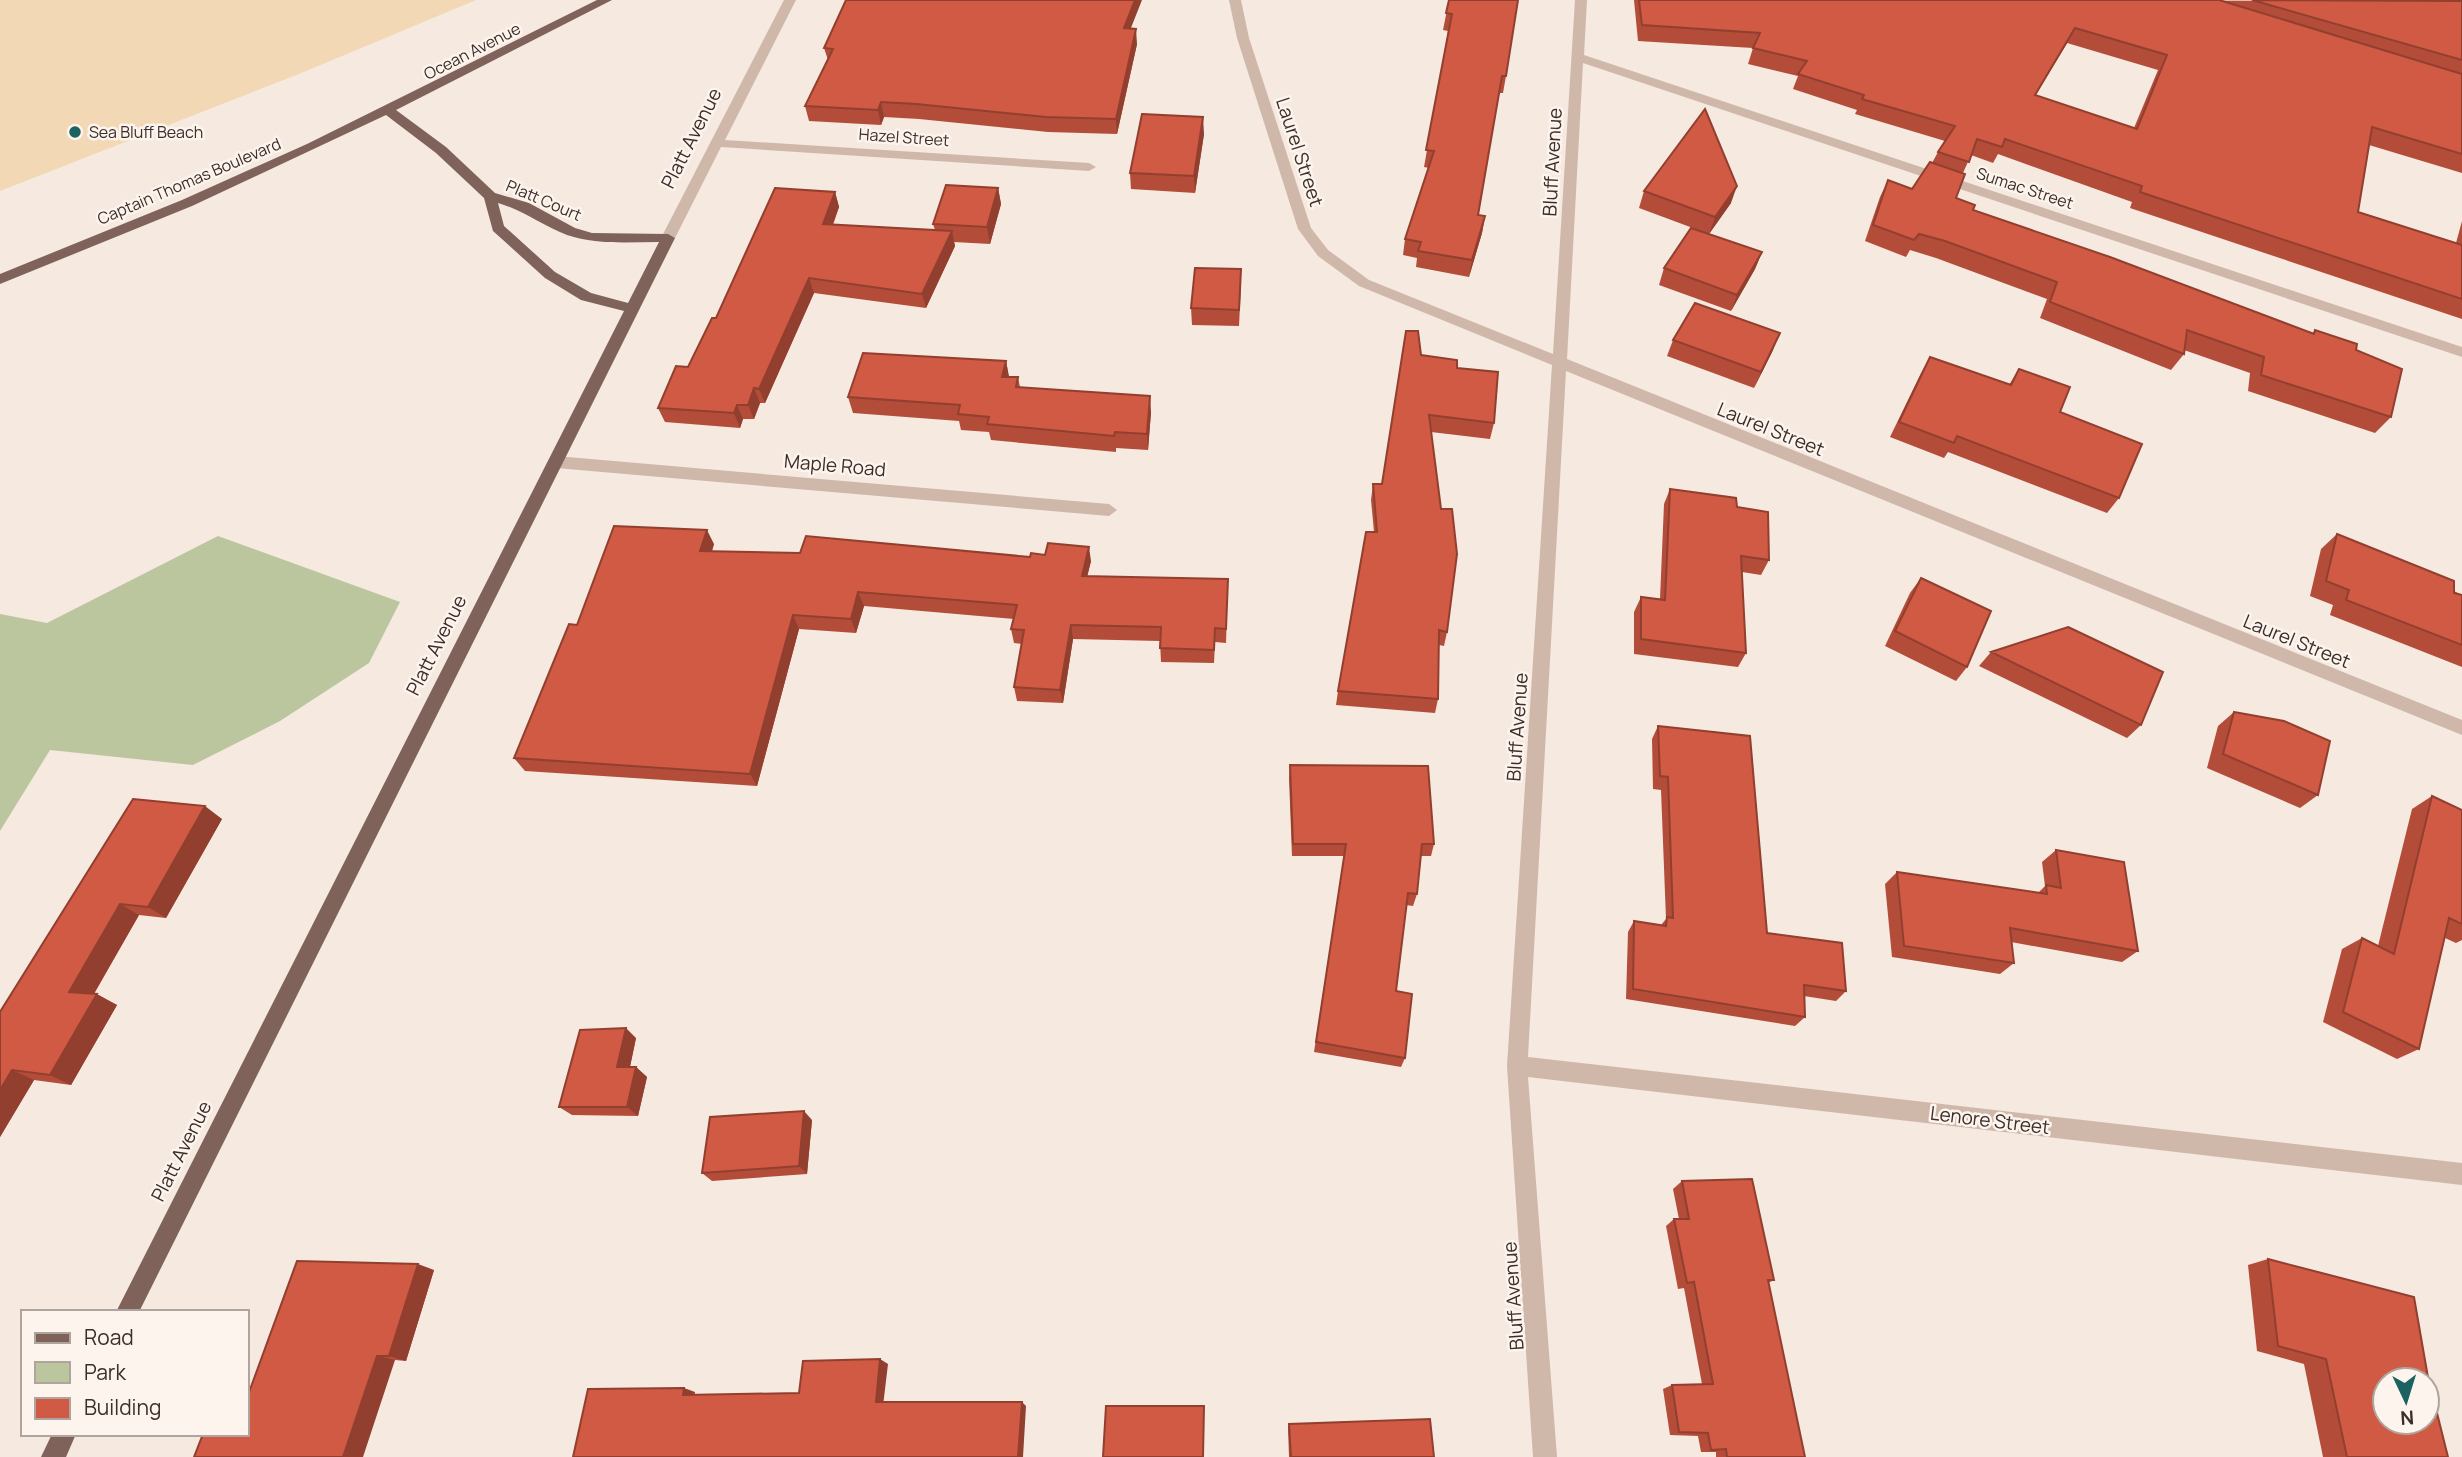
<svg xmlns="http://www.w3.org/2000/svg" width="2462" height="1457" viewBox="0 0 2462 1457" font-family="Manrope,sans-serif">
	<rect width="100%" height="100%" fill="#f5e9e0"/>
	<!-- green -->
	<path fill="#bcc69e" d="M218,536L400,602L369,663L280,721L193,765L50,750L0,831V614L47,623Z"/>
	<!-- sand -->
	<path fill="#f2d8b4" d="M0,0H476L299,74L0,191Z"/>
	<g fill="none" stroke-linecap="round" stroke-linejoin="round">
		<!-- minor -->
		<path fill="#cfb8aa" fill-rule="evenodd" d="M784,0H796L725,140L1089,163L1096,167L1089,171L721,147L675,238L668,242L663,241L661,238Z
			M1229,0H1241L1249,38L1311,228L1328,250L1369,280L1553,354L1575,0H1587L1584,55L2462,347V357L1583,63L1567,359L2462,720V735L1566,371L1528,1057L2462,1163V1185L1528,1077L1557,1457H1533L1507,1066L1552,365L1359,286L1318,256L1298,229L1237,38Z
			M556,456L1109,504L1117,510L1109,516L556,468L548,462Z"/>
		<!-- major -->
		<path fill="#7f635a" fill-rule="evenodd" d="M597,0H612L396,110L446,147L495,193L529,203L575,228L592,233L668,234L675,238L139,1312H116L624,311L581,300L545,278L493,231L484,198L436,153L386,115L192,206L0,284V274L182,200L307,144ZM498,203C523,210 543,226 567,235C596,245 628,242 659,242L628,303L591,293L555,272L504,226Z
			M52,1434H76L66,1457H41Z"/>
	</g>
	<!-- wall -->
	<path fill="#b34d3a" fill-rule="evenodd" d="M1449,0L1506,76L1503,93H1499L1478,215L1485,216L1482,233L1469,277L1416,267L1417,258L1403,255L1405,239L1429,168L1424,167L1448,31L1443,30Z
		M1634,0L2462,1V173L2369,145L2358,212L2456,243L2462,221V319L2130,208L2132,202L1998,154L1993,163L1971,155L1963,173L1956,198L1973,210L2313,333L2315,330L2356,350L2391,417L2375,433L2248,391L2250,373L2184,350V354L2171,370L2040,318L2047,299L1936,258L1910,250L1906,257L1865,241L1880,197L1888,180L1912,189L1932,163L1938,152L1945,141L1855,114L1857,110L1793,89L1798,76L1748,64L1753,48L1638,41ZM2067,43L2158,70L2134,128L2035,96Z
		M1131,29L1137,44L1117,134L1048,132L919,119L884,117L881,125L809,121L805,106L828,60L824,48Z
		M1204,134L1195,193L1131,189L1130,173Z
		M998,188L1001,204L990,244L954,242L955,246L926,308L814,293L765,403H760L754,419H743L740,428L665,422L658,408L688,367L716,318L835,192L839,207L833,225L935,230L933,224Z
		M1644,191L1731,203L1709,234L1639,208Z
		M1762,252L1755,269L1731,311L1659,285L1664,268Z
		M1241,286L1239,326L1192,325L1191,308Z
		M1673,340L1773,350L1754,388L1667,356Z
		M1421,355L1494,423L1490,439L1431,432L1447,632L1444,646L1439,645L1438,699L1435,713L1336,705L1338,691L1374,532L1371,500L1373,484H1382Z
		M1930,357L2009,385L2019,369L2060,412L2119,498L2107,513L1948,452L1944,458L1890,437L1921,373Z
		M1006,361L1009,377H1018L1020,387L1151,412L1148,450L1116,448V452L991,440L989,432L961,430L959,421L853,413L848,397Z
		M1670,489L1737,507L1769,560L1761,575L1742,572L1746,653L1738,667L1634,654V612L1641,597L1660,599L1664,504Z
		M2337,534L2462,595V667L2330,615L2333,605L2310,596L2321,549Z
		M714,544L712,551L1030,557L1091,561L1087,576L1228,579L1226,643L1215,642L1214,663L1161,662L1160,641L1073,639L1063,703L1017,701L1014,687L1022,644L1014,643L1011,629L1014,619L864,606L856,633L799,629L757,786L525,771L514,758L577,625Z
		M1921,578L1967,667L1956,681L1885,646L1910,593Z
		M1991,652L2141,725L2127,738L1979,666Z
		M2234,712L2318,795L2300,808L2207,768L2218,726Z
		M1658,726L1767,933L1846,991L1836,1001L1804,996L1805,1017L1795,1026L1626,999L1628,932L1634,921L1661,925L1666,919L1661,790L1653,789L1652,739Z
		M1290,765L1434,844L1431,856H1421L1417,894L1413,906L1406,905L1396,991L1405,1058L1401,1067L1314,1052L1344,856H1292L1289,778Z
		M2432,796L2462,810V940L2456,943L2445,938L2419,1049L2397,1059L2323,1022L2342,949L2362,938L2378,946L2412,809Z
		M133,799L222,819L166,918L139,915L94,994L117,1005L71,1085L34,1080L0,1137V1012Z
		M2056,850L2138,951L2122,962L2011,942L2014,963L2000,974L1892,957L1885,884L1897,872L2038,893L2045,886L2042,862Z
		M636,1038L630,1067H636L647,1077L638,1116L572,1115L559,1107Z
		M812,1120L807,1174L712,1181L702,1173Z
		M1682,1181L1774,1280L1768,1283L1805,1457H1716V1452H1701L1698,1436L1670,1435L1663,1389L1672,1385L1702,1384L1684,1288L1678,1289L1666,1226L1674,1219H1679L1673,1189Z
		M2268,1259L2434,1412L2448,1457H2323L2304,1364L2257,1351L2248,1265Z
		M434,1270L406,1361L395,1360L248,1395Z
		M1289,1424L1434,1457H1289L1288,1427Z"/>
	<!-- shaded-wall -->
	<path fill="#923f2f" d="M1135,0H1142L1125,43L1124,28Z
		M2075,28L2067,43L2026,111L2035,95Z
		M1136,29L1137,44L1117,134L1116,119Z
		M881,102L884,117L881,125L878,110Z
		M1203,117L1204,134L1195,193L1194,176Z
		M1737,186L1731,203L1709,234L1715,217Z
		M998,188L1001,204L990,244L987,227Z
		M835,192L839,207L827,239L823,224Z
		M1485,216L1482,233L1469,277L1472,260Z
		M952,231L955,246L926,308L922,294Z
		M1762,252L1755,269L1731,311L1737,295Z
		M809,278L814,293L765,403L759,389Z
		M1780,333L1773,350L1754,388L1761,372Z
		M1006,361L1009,377H1002Z
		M754,388L760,403L754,419L748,405Z
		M1150,396L1151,412L1148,450L1147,434Z
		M737,405L743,419L740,428L734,413Z
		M707,530L714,544L707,566L700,551Z
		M1089,547L1091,561L1084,590L1082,576Z
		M858,592L864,606L856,633L851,619Z
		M793,615L799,629L757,786L750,774Z
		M1071,625L1073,639L1063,703L1060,690Z
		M205,806L222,819L166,918L148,907Z
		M120,904L139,915L89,1002L69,992Z
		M97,994L117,1005L71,1085L50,1075Z
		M626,1028L636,1038L628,1076L617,1067Z
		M636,1067L647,1077L638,1116L627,1107Z
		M12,1070L34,1080L0,1137V1090Z
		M804,1111L812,1120L807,1174L799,1166Z
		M418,1264L434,1270L406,1361L389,1356Z
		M377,1356L395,1360L363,1457H343Z
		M880,1359L888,1364L883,1406L876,1402Z
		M684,1388L695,1392L694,1399L683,1395Z
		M1022,1402L1026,1406L1023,1457H1018Z"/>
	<!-- building -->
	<path fill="#d05a43" stroke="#923f2f" stroke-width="2" fill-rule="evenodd" d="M846,0H1135L1124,28L1136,29L1116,119L1046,117L916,104L881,102L878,110L805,106L833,49L824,48Z
		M1449,0H1518L1506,76H1502L1478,215L1485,216L1472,260L1418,251L1421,242L1405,239L1434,151L1426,150L1452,14L1446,13Z
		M1639,0H2219L2462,74V154L2372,127L2358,212L2462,245V299L2140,192L2142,186L2005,139L2002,147L1977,139L1969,162L1938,152L1955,126L1862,99L1864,95L1798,74L1807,61L1753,48L1760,33L1642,25ZM2075,28L2167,55L2137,129L2035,95Z
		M2252,0L2462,1V60Z
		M1705,109L1737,186L1715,217L1644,191Z
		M1142,114L1203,117L1194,176L1130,173Z
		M1930,162L1965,174L1956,198L1975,205L1973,210L2110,257L2314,334L2315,330L2357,344L2356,350L2402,369L2391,417L2261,375L2264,357L2187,330L2184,354L2050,302L2057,282L1945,241L1919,234L1914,240L1873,225L1888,180L1912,189Z
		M946,185L998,188L987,227L933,224Z
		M775,188L835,192L823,224L952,231L922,294L809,278L759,389L754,388L748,405H737L734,413L658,408L676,366L688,367L712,318H716Z
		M1691,228L1762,252L1737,295L1664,268Z
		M1195,268L1241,269L1239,310L1191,308Z
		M1695,303L1780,333L1761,372L1673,340Z
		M1406,331H1418L1421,355L1457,360V368L1498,372L1494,423L1429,415L1441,509H1452L1457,554L1447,632L1439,630L1438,699L1338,691L1366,532H1377L1373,484H1382Z
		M863,353L1006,361L1002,377H1018L1016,387L1150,396L1147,434L1115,432L1114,436L987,424L989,417L958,414L960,405L848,397Z
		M1930,357L2011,385L2019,369L2070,387L2060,412L2142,444L2119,498L1957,436L1954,443L1899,422Z
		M1670,489L1736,498L1737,507L1768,512L1769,560L1741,556L1746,653L1641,639V597L1665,600Z
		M614,526L707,530L700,551L800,553L806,536L1030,557L1031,553L1045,555L1048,543L1089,547L1082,576L1228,579L1226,629L1215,628L1214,650L1160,648L1161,627L1071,625L1060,690L1014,687L1024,630L1011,629L1017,605L858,592L851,619L793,615L750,774L514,758L569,624L577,625Z
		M2337,534L2454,581V593L2462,595V645L2346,600L2349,590L2326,581Z
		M1921,578L1991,611L1967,667L1895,631Z
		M2068,627L2163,672L2141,725L1991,652Z
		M2234,712L2284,721L2330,741L2318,795L2223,754Z
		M1658,726L1750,736L1767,933L1842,943L1846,991L1804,985L1805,1017L1633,989L1634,921L1666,926L1667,917L1673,918L1668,777L1660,776Z
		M1290,765L1428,766L1434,844H1422L1417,894L1408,893L1396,991L1412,994L1405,1058L1316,1042L1346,844H1293Z
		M2432,796L2462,810V924L2449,918L2419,1049L2343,1012L2362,938L2394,954Z
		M133,799L205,806L148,907L120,904L69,992L97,994L50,1075L12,1070L0,1090V1012Z
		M2056,850L2124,862L2138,951L2010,928L2014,963L1904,946L1897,872L2047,894L2046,885L2061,888Z
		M626,1028L617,1067H636L627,1107H559L580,1030Z
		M804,1111L799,1166L702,1173L710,1117Z
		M1752,1179L1774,1280H1768L1805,1457H1727L1726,1449L1711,1450L1708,1433L1679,1432L1672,1385L1713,1384L1694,1282L1687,1283L1674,1219H1689L1682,1181Z
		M2268,1259L2414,1297L2434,1412L2437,1413L2448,1457H2347L2326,1359L2278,1346ZM2385,1380H2427V1422H2385Z
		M297,1261L418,1264L389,1356H377L343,1457H194L203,1434H247V1395H248Z
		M880,1359L876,1402H1022L1018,1457H573L588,1389L684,1388L683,1395L799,1393L803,1361Z
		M1106,1406H1204L1203,1457H1103Z
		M1430,1419L1434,1457H1291L1289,1424Z"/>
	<!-- markers -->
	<circle fill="#1b6261" stroke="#fcf4ed" stroke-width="2.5" cx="75" cy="132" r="7"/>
	<g text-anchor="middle" stroke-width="5" stroke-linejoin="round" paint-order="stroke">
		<!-- far-street labels -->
		<g font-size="16" fill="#3c2e2a" stroke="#fcf4ed">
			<text transform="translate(472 51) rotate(-27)" y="6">Ocean Avenue</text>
			<text transform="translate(904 137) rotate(4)" y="6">Hazel Street</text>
			<text transform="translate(189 181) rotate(-23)" y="6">Captain Thomas Boulevard</text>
			<text transform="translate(2025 188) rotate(18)" y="6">Sumac Street</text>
			<text transform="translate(544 200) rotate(23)" y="6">Platt Court</text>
		</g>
		<!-- far-poi labels -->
		<g font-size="16" fill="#3c2e2a" stroke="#fcf4ed" text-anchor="start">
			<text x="89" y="138">Sea Bluff Beach</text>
		</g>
		<!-- street labels -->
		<g font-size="19" fill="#3c2e2a" stroke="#fcf4ed">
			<text transform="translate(691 138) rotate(-63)" y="7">Platt Avenue</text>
			<text transform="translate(1300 152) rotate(72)" y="7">Laurel Street</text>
			<text transform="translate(1552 162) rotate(-87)" y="7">Bluff Avenue</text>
			<text transform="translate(1771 429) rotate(22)" y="7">Laurel Street</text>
			<text transform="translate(835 465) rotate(5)" y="7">Maple Road</text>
			<text transform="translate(2297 641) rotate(22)" y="7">Laurel Street</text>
			<text transform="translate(436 645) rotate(-63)" y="7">Platt Avenue</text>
			<text transform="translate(1517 727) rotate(-86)" y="7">Bluff Avenue</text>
			<text transform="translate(1990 1120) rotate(7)" y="7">Lenore Street</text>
			<text transform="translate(181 1151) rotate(-63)" y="7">Platt Avenue</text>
			<text transform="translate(1513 1296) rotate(-94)" y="7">Bluff Avenue</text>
		</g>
	</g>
	<!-- legend -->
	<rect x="21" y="1310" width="228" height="126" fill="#fcf4ed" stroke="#afa59f" stroke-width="2"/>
	<rect x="35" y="1333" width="35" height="10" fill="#7f635a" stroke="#afa59f" stroke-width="2"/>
	<text x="84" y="1345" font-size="21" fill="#3c2e2a">Road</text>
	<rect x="35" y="1362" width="35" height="21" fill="#bcc69e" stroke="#afa59f" stroke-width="2"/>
	<text x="84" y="1380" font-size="21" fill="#3c2e2a">Park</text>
	<rect x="35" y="1398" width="35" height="21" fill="#d05a43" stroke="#afa59f" stroke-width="2"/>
	<text x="84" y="1415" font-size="21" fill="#3c2e2a">Building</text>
	<!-- north arrow -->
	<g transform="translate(2406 1401) rotate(176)"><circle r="33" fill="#fcf4ed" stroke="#afa59f" stroke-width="2"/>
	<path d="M0-5L12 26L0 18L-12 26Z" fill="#1b6261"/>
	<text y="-10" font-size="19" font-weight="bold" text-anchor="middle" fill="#3c2e2a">N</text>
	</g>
</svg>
